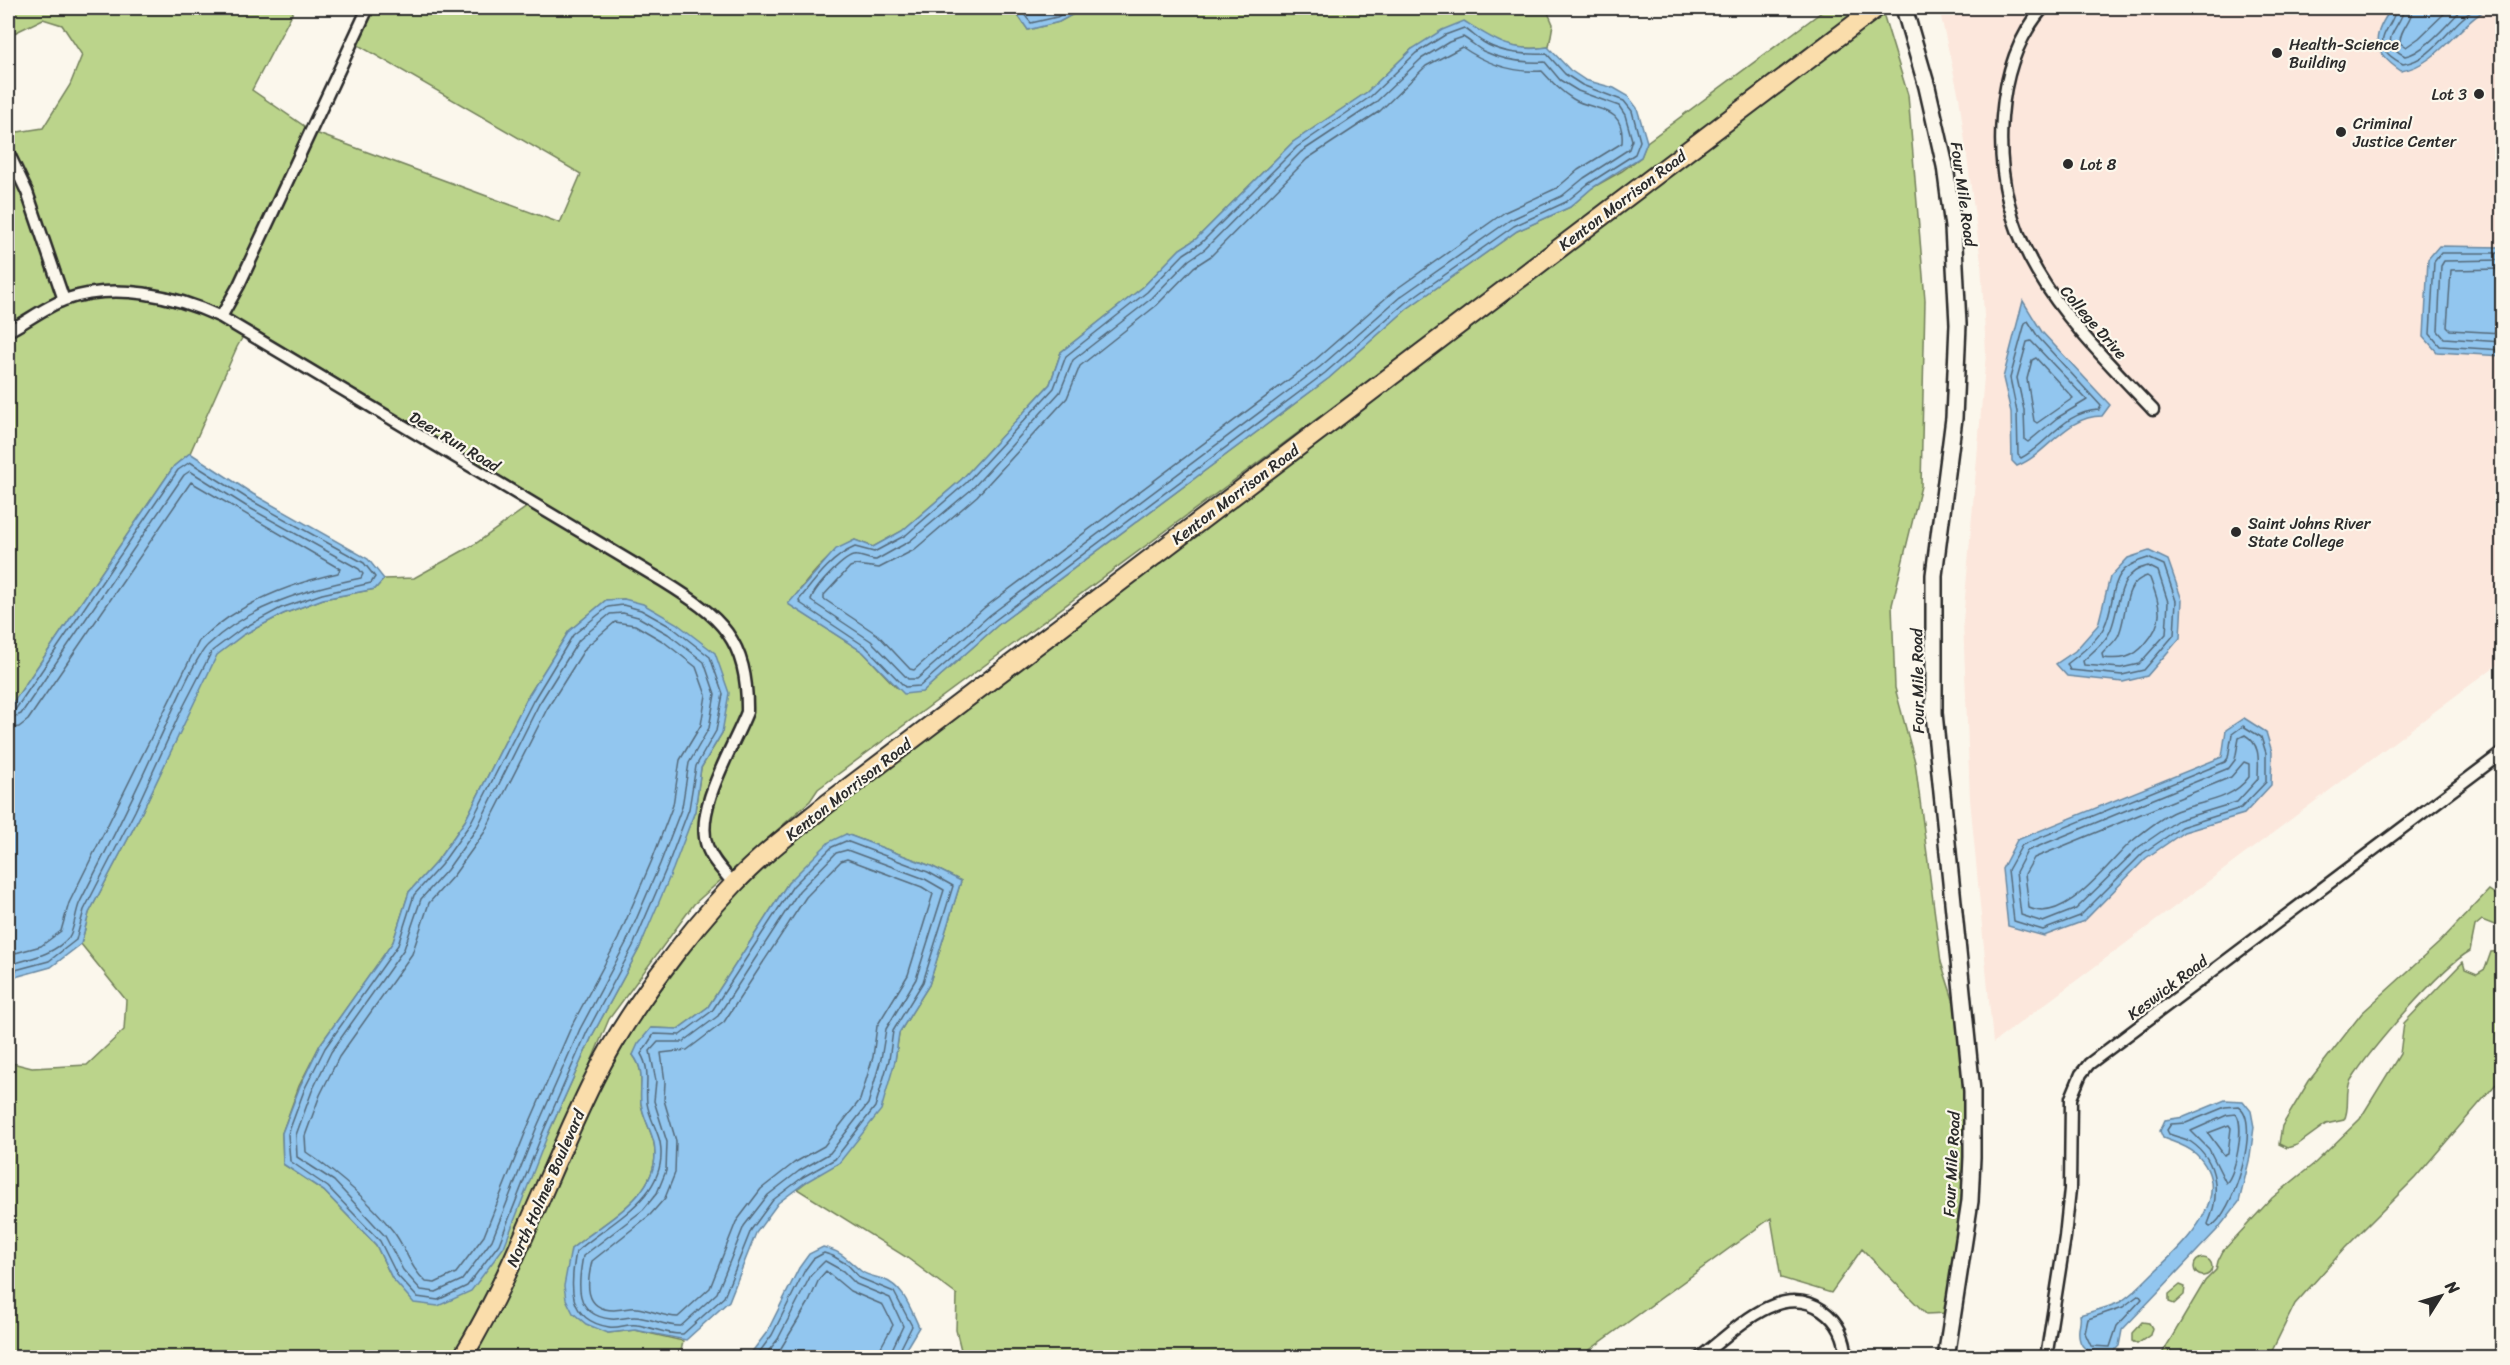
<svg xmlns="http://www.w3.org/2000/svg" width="2510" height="1365" viewBox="0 0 2510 1365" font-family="Sriracha,sans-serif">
	<rect width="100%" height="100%" fill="#fbf7ec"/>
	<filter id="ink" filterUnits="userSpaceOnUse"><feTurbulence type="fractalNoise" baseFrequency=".0167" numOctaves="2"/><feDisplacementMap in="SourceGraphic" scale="12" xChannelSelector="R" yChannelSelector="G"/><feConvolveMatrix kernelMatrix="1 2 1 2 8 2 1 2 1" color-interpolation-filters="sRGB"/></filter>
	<g filter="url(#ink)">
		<!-- built -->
		<path fill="#fce7dc" d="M1939,8H2502V661L1993,1043L1970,799L1963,621L1986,353L1981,262L1959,97Z"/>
		<!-- green -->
		<path fill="#bbd48b" stroke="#73805b" stroke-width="1.5" fill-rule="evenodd" d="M8,8H295L252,90L313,132L560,223L581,174L351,41L362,8H1013L1028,30L1059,22L1077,12H1089L1093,8H1274L1309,12L1313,8H1546L1553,24L1549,47C1522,51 1496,45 1475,28L1412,49L1367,92L1293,142L1196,239L1180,249L1143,287L1061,352L1050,384L962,479L902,531L873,547L855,540C826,554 808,579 789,604L863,652L896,687L922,692L998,625L1329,378L1408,308L1517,231L1570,207L1592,188L1622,171L1641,157L1647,142L1827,8H1866L1640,179L818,789L810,801L694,904L609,1019L513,1248L454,1357H8V1062L32,1068L87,1065L124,1030L126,1000L81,944L89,913L141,814L216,655L243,635L283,614L323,599L375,589L384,579L414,578L475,544L538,499L249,326L237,347L190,453L174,466L8,710V126L18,132L43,128L70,85L82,55L62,25L43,19L8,36ZM624,599L722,733L701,768L695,811L639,949L593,1034L548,1134L392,1278L376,1245L324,1191L283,1164L282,1133L299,1086L320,1045L393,942L409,892L437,861L465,821L527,698L569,631L606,600Z
			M1882,10L1908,95L1925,300L1921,486L1892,605L1895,688L1915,762L1941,962L1959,1018L1965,1092L1963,1201L1947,1313L1926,1314L1862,1249L1831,1293L1781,1278L1771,1218L1580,1357H971L961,1350L956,1330L957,1295L906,1257L797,1189L806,1182L895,1061L899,1033L929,985L961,881L931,866L846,834L788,883L708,1007L678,1029L651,1028L633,1055C646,1072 639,1085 641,1104C643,1117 651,1130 654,1143C664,1194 603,1222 571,1249L608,1333L635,1330L683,1341L680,1357L469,1358L569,1144L638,1020L711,923L767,861Z
			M2502,887V928L2482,920L2475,926L2470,951C2440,968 2371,1049 2351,1080C2344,1091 2351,1107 2344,1120L2326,1124L2297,1145L2287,1148L2279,1144L2282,1126L2309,1081L2362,1013L2439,943L2489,890L2495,894Z
			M2502,951V1077L2415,1178L2345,1248L2295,1304L2269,1357H2160L2205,1281L2216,1270L2218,1261L2223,1251L2272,1198L2315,1163L2360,1119L2400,1054L2404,1023L2463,962L2465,969L2477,974L2485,969L2491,952Z
			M2194 1267a9 9 0 1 1 18 0a9 9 0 1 1-18 0Z
			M2180,1285L2185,1287L2184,1295L2174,1304L2169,1302V1294Z
			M2142,1322L2149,1323L2152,1328L2150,1335L2137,1344L2132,1341V1333Z"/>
		<!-- water -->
		<path fill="#92c6ef" stroke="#6988a1" stroke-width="1.5" d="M1013,8H1093L1089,12H1077L1059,22L1028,30Z
			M2392,8H2489C2457,25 2438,65 2401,71C2371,51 2371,36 2392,8Z
			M1464,21C1494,40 1512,53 1548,47L1570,70L1585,80L1614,88L1628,96L1637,108L1647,142L1641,157L1592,188L1570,207L1517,231L1408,308L1329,378L998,625L922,692L904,694L863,652L788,604L836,549L855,540L873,547L902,531L962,479L1050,384L1061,352L1143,287L1180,249L1196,239L1293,142L1367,92L1412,49L1442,30Z
			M2439,246L2502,247V356L2437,352L2424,337L2428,259Z
			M2023,301L2042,332L2110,405L2102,416C2065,416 2048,454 2017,466L2012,461L2011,412L2003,378Z
			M190,453L253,494L368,559L384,579L375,589L323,599L283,614L243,635L217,655L141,814L89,913L81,944L51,967L8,979V710L174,466Z
			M2149,551L2168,560L2182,600L2180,638L2147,676L2123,682L2067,676L2056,664L2075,651L2098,625L2110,577L2128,558Z
			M624,599L643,604L676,623L715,653L729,693L722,733L701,768L695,811L673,869L639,949L593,1034L548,1134L504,1247L471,1291L438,1306L414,1303L392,1278L376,1245L324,1191L283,1164L282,1133L300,1086L320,1045L393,942L409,892L437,861L465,821L527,698L569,631L606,600Z
			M2244,718L2266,732L2272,752L2271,785L2244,814L2184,832L2146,858L2084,921L2044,936L2008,926L2002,869L2017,840L2222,757L2226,730Z
			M846,834L931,866L961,881L929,985L899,1033L895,1061L881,1110L839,1163L806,1182L778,1203L756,1233L729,1301L686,1340L635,1330L608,1333L586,1324L573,1313L566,1299L564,1286L571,1249C603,1222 664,1194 654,1143C651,1130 643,1117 641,1103C639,1085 646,1072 633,1055L638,1044L651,1028L678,1029L708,1007L788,883L829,842Z
			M2225,1100L2243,1101L2251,1111L2254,1127L2250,1157L2239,1202L2217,1230L2122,1330L2119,1346L2111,1354C2093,1351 2077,1354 2079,1329C2080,1323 2081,1320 2080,1315C2093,1311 2107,1308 2120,1302C2132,1295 2144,1282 2154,1272C2184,1244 2238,1195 2196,1154C2186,1145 2175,1143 2163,1138L2160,1131L2165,1120L2184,1117Z
			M823,1247C843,1252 846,1259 861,1271C867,1276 877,1277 883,1279C904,1287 910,1308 919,1327L901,1357H748L767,1332L799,1268L809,1254Z"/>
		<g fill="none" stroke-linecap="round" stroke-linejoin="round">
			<!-- shore -->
			<path stroke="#546979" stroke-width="1.5" d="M1019,8L1031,23L1057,17L1072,8
				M2396,8C2393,31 2363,43 2403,64C2435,60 2450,22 2477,8
				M2404,8C2402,28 2374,40 2405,56C2423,54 2450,21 2463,8
				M2413,8C2412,21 2399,30 2400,43L2406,47L2419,38L2450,8
				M1464,28C1471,32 1476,38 1483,42C1502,54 1527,55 1547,54L1565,74L1582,85L1624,101L1632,111L1640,141L1635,154L1588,184L1566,202L1514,226L1405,303L1325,373L994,621L920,686L905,687L866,647L800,603L799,600C815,580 831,557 855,547L874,552L906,535L966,483L1054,388L1066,356L1147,292L1184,254L1201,243L1297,147L1370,97L1416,53L1445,35Z
				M1463,37C1470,41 1476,47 1483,51C1502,60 1524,63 1545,62L1560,80L1578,91L1619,106L1625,115L1632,140L1629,149L1584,178L1562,196L1510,220L1400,297L1320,367L990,615L917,679H908L871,641L811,601C811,591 842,559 853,556C860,554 868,560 876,560L910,541L972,489L1060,392L1073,360L1152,298L1189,260L1205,249L1301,152L1375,103L1421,59L1449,42Z
				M1462,47C1485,63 1513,73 1542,71C1552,82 1560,91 1573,99C1595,112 1625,104 1622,143L1578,170L1557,188L1505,212L1395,290L1315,360L984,608L914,670L910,669L878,635L824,599V595L850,567L856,565L879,568L914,550L977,496L1067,398L1080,366L1157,305L1194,267L1211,256L1307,159L1380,111L1426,66Z
				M2502,253H2441L2434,262L2430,334L2440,346L2502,350
				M2502,260L2444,261L2441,266L2438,331L2444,338L2502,342
				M2502,269L2451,270L2447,327L2450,330L2502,333
				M2028,321L2038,337L2101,406L2099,410C2064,411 2048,444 2021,458L2018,455L2017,412L2010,378L2025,323Z
				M2031,341L2087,400L2057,418L2028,442L2025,440L2024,410L2017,378L2027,342Z
				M2036,358L2073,398L2037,423L2034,421L2027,379L2032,360Z
				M2148,558L2164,565L2176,601L2174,635L2144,670L2122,675L2070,670L2067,664C2079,655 2097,641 2104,627C2119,596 2104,570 2148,558Z
				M2148,566L2158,571L2168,602L2166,634L2139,664L2121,668L2084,665L2083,661C2092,652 2107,641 2111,629C2121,604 2116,573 2148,566Z
				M2147,576L2150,578C2160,606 2166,620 2145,644C2133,658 2122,660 2103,658L2102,654C2107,648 2114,643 2118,636C2128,617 2121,583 2147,576Z
				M623,605L641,610L673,628L710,657L723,694L716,731L696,766L689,809L667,867L633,946L587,1032L543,1132L499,1244L467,1286L438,1300L417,1297L397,1275L380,1241L328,1187L290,1161L288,1134L305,1088L325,1048L398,945L414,895L441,865L470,824L533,701L573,635L608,607Z
				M623,613L638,617L668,634L704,662L715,694L709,728L689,763L682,807L660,864L626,943L580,1029L536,1129L492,1240L462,1280L436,1292L421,1290L403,1270L385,1236L334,1181L297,1157L296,1135L312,1091L331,1052L404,949L421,899L447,870L477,828L539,704L579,640L610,614Z
				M615,622L635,625L664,642L696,667L706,695L701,725L680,760L673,805L652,860L618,939L572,1025L528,1126L484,1236L456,1273L435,1283L426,1282C409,1267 406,1247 393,1231C368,1199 339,1175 306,1152L305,1136L320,1095L339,1057L412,954L429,903L454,875L484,833L547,709L586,647Z
				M8,712L15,710L178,470L190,462L250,500L364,563L375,577L371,583L322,594L281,608L240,630L212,651L179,715L135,811L84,910L76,940L49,961L8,972
				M8,720L21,714L184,475L190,471L246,506L359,569L363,574L361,578C307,589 249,606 208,645C194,658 168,722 158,742C134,797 107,849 80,902C75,912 75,928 69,937C54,955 28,959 8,965
				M2243,726L2261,737L2266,753V782L2241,808L2181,827L2143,853L2080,916L2043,930L2014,921L2008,870L2022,845L2225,762L2228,758L2232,734Z
				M8,729L19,727L28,720L191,482L340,569L338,573C289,584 236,605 199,641L69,903L61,931L41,946L8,955
				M2245,735C2262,745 2258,762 2258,779L2237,802L2178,820L2139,847L2076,909L2043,922L2021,915L2016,872L2027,851L2229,768L2235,760L2239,738Z
				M2244,762L2249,764V777C2231,801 2202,801 2176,811C2161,817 2143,832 2131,842C2107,864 2065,925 2029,908L2025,874L2034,858L2231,777Z
				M846,841L928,872L953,886L923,982L893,1031L889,1060L875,1107L835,1159L803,1177L773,1200L751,1230L724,1297L683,1334C667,1335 652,1327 637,1325C628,1323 618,1329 609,1327C566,1320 570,1284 576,1252C609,1222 670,1197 660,1142C657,1129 649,1117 647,1103C645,1085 651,1071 641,1054L654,1034L680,1035L712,1011L793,886L832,847Z
				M847,850L925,879L944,890L916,979L886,1029L881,1059L868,1104L830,1153L799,1171L768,1195L744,1226L717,1293L681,1326C665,1327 650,1317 634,1317C627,1317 618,1320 611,1319C573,1315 578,1283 583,1256L643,1210L657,1193L666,1171L667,1142L654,1101L656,1081L650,1051L658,1042H683L718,1016L799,891L836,853Z
				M847,859L922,887L933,894L908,975L877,1026L873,1057L860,1100L824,1146L794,1163L761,1189L736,1222L710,1288L678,1317C664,1317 651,1310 637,1308C630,1307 622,1310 614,1310C583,1310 587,1282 592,1261L650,1215L665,1198L675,1173L676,1141L664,1100L665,1082L661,1053L687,1050L724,1022L806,897L841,861Z
				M2238,1106C2263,1120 2233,1216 2210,1227L2208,1224C2220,1196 2219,1161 2191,1142C2185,1138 2176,1137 2169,1134L2167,1130L2171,1124L2186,1123L2225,1107Z
				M2236,1114C2245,1124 2236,1175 2226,1183L2209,1149L2191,1131L2227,1115Z
				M2229,1125L2231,1128L2228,1153L2224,1155L2208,1133Z
				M2139,1295L2142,1299L2117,1326L2110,1347L2091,1346L2085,1333L2088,1319L2123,1307Z
				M755,1358L772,1335L805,1270L813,1259L824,1253L833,1256L848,1265L860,1278L894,1292L912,1326L896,1358
				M763,1358L778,1339L811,1275L825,1261L843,1271L856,1284L890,1298L903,1326L888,1358
				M775,1358L809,1302L819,1279L826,1271L850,1291L883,1305L893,1325L881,1347L879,1358"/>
			<!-- minor casing -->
			<g stroke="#2b2b2b" stroke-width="15">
				<path id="minor" d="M368,8L239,285L221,317L663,581C721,617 748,639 747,712C733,748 694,809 707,846C712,861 725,873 734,884
					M2043,8C2017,38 2005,77 2002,117C1992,250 2069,321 2153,410
					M8,152L27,192L64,300
					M8,331C26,322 45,307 64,300C115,282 174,295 221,317
					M1699,1358C1732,1333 1779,1280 1822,1310C1839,1322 1845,1338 1847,1358
					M2046,1358L2065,1237L2070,1189L2071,1098L2081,1074L2089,1064L2502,753"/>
			</g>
			<!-- secondary casing -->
			<g stroke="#2b2b2b" stroke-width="20">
				<path id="secondary" d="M1904,8L1927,87L1945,166L1953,227L1958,324L1954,418L1934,575V713L1972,1091V1157L1970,1201L1946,1358"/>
			</g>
			<!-- primary casing -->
			<g stroke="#2b2b2b" stroke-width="22">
				<path id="primary" d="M462,1358C516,1269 548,1171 594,1079C624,1017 686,934 734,884C762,854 796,829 827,804L1876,8"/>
			</g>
			<!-- minor -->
			<use href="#minor" stroke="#fbf7ec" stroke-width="10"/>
			<!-- secondary -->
			<use href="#secondary" stroke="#fbf7ec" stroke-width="15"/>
			<!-- primary -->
			<use href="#primary" stroke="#faddab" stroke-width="18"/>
		</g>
	</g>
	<!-- markers -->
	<g fill="#2b2b2b" stroke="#fbf7ec" stroke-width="2">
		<circle cx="2277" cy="53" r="6"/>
		<circle cx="2479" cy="94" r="6"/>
		<circle cx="2341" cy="132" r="6"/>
		<circle cx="2068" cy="164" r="6"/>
		<circle cx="2236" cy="532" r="6"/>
	</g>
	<g text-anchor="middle" stroke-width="4.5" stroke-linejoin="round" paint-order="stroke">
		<!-- poi labels -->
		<g font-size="16" fill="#2b2b2b" stroke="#fbf7ec" text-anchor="start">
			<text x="2289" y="50">Health-Science<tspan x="2289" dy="18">Building</tspan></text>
			<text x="2467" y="100" text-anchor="end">Lot 3</text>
			<text x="2353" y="129">Criminal<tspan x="2353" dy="18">Justice Center</tspan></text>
			<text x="2080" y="170">Lot 8</text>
			<text x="2248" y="529">Saint Johns River<tspan x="2248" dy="18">State College</tspan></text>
		</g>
		<!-- street labels -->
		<g font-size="16" fill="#2b2b2b" stroke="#fbf7ec">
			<text transform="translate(1964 194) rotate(82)" y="6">Four Mile Road</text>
			<text transform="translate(1622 200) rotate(-37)" y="6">Kenton Morrison Road</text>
			<text transform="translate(2094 322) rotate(49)" y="6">College Drive</text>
			<text transform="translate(455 441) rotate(31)" y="6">Deer Run Road</text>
			<text transform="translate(1235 494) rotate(-37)" y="6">Kenton Morrison Road</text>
			<text transform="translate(1917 681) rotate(-91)" y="6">Four Mile Road</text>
			<text transform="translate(848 789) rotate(-38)" y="6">Kenton Morrison Road</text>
			<text transform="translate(2167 987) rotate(-37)" y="6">Keswick Road</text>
			<text transform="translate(1951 1164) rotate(-87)" y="6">Four Mile Road</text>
			<text transform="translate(545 1188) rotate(-66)" y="6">North Holmes Boulevard</text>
		</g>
	</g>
	<!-- margin -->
	<rect width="2510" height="1365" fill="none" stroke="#fbf7ec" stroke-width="30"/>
	<rect x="15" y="15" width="2480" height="1335" fill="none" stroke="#2b2b2b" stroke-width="2" filter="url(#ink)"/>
	<!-- north arrow -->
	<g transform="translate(2441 1296) rotate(53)" stroke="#fbf7ec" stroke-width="4.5" paint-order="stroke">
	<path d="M0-4.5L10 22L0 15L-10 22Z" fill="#2b2b2b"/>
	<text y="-9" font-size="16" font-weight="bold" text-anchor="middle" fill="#2b2b2b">N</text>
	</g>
</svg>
